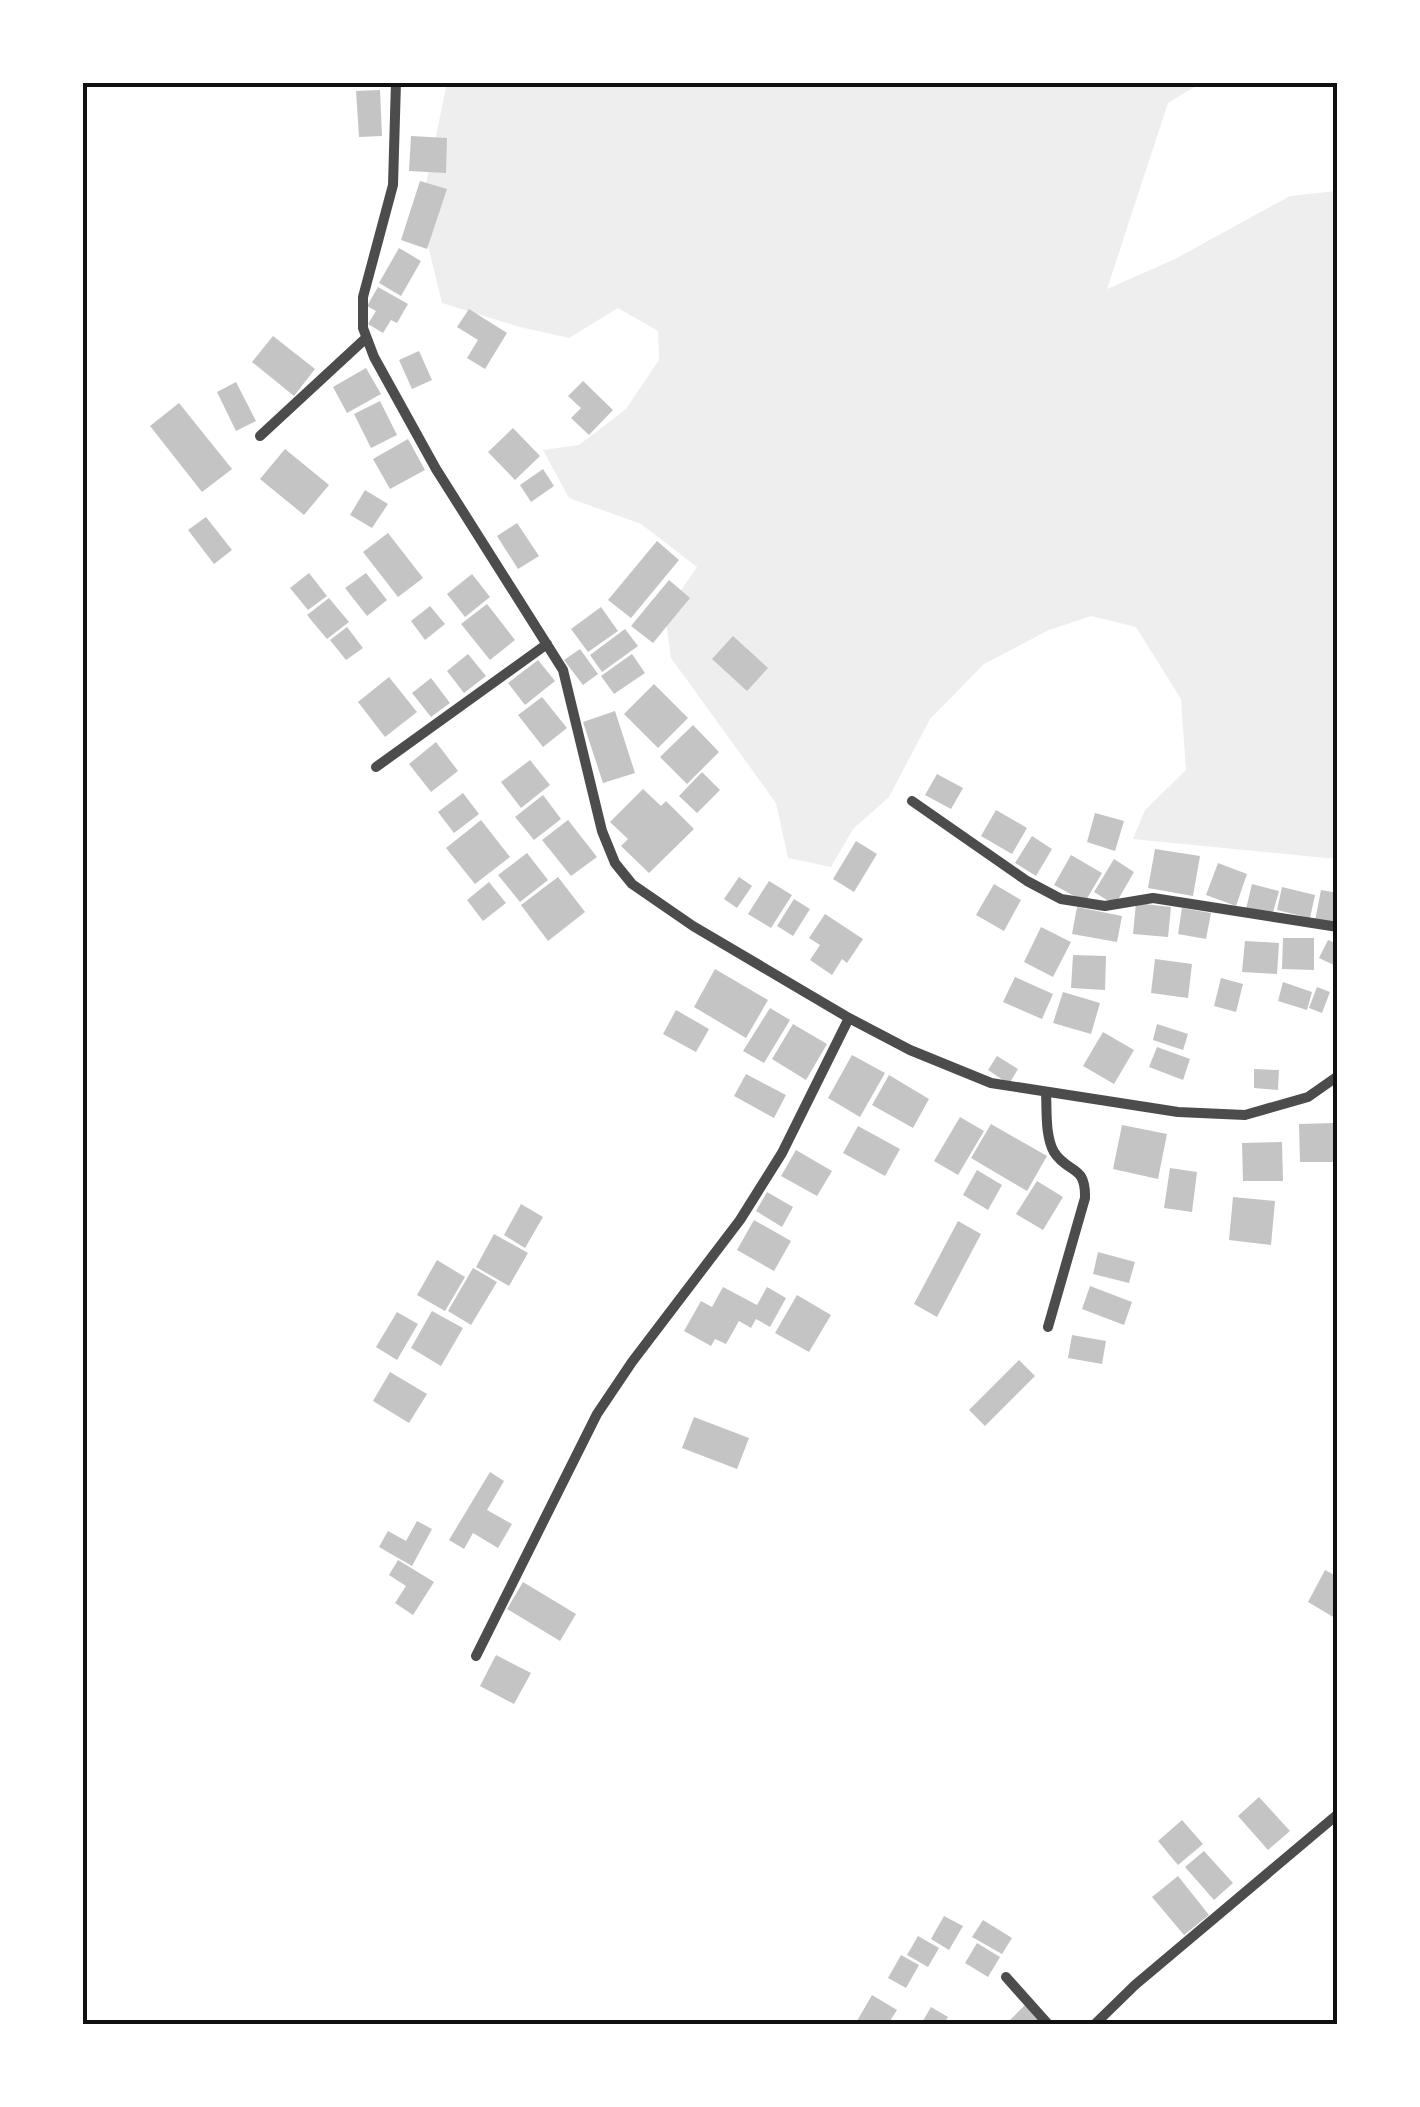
<svg xmlns="http://www.w3.org/2000/svg" width="1420" height="2107" viewBox="0 0 1420 2107" font-family="'Nunito Sans',sans-serif">
	<rect width="100%" height="100%" fill="#fff"/>
	<!-- green -->
	<path fill="#eee" d="M447,83H1201L1168,103L1107,289L1175,259L1290,196L1337,191V859L1133,839L1145,810L1186,770L1181,699L1136,627L1091,616L1049,630L984,664L930,719L889,797L853,829L831,867L788,858L776,803L671,658L665,614L697,567L641,524L569,498L543,450L579,445L626,409L659,360L658,331L618,308L569,338L520,327L442,303L420,212Z"/>
	<!-- building -->
	<path fill="#c4c4c4" d="M380,90L382,136L359,137L356,91Z
		M411,136L447,138L446,173L409,171Z
		M420,181L447,189L427,249L401,240Z
		M399,248L421,261L401,296L379,283Z
		M378,287L408,304L397,323L391,320L383,333L368,324L376,311L367,306Z
		M469,309L507,333L485,369L467,358L478,340L457,327Z
		M273,336L315,369L294,396L252,362Z
		M419,351L432,380L412,389L399,360Z
		M366,368L381,394L347,413L333,387Z
		M583,381L613,410L589,435L571,418L581,408L568,396Z
		M236,382L256,421L236,431L217,392Z
		M380,401L397,435L371,448L354,414Z
		M179,403L232,469L202,492L150,426Z
		M513,428L540,456L515,480L488,452Z
		M408,439L425,470L390,489L373,459Z
		M285,449L329,485L304,515L260,479Z
		M543,469L554,486L531,502L520,485Z
		M365,490L388,504L372,528L350,515Z
		M206,517L232,550L214,564L188,530Z
		M517,523L539,556L518,569L497,536Z
		M388,533L423,578L398,597L363,552Z
		M657,541L679,560L631,618L608,600Z
		M309,573L327,596L308,610L290,588Z
		M366,573L387,600L367,616L345,588Z
		M472,574L490,597L465,617L447,594Z
		M669,580L690,598L653,643L631,626Z
		M329,598L349,622L327,639L307,615Z
		M487,604L515,640L490,660L461,624Z
		M430,606L445,624L425,640L411,621Z
		M601,607L618,631L588,652L571,629Z
		M347,627L363,648L346,660L330,640Z
		M625,629L638,646L602,672L590,655Z
		M733,636L768,668L747,691L712,659Z
		M580,649L598,674L583,685L564,660Z
		M468,654L486,676L464,693L447,671Z
		M632,654L645,673L614,694L601,676Z
		M538,660L555,681L525,705L508,683Z
		M389,677L417,712L385,737L358,702Z
		M431,678L450,703L431,717L412,693Z
		M654,684L688,718L658,748L624,714Z
		M542,697L567,728L543,747L518,715Z
		M615,711L635,773L603,783L583,722Z
		M693,725L719,752L687,784L660,757Z
		M436,742L458,771L431,792L409,764Z
		M530,760L550,785L521,808L501,782Z
		M702,772L720,790L697,813L679,796Z
		M937,774L963,788L951,809L925,795Z
		M643,789L661,806L666,801L694,829L649,873L621,846L628,839L610,822Z
		M463,793L479,814L454,833L438,812Z
		M543,795L561,819L534,840L515,817Z
		M996,810L1027,828L1012,854L981,836Z
		M1095,813L1124,821L1115,851L1087,842Z
		M481,820L510,857L475,884L446,848Z
		M568,820L597,857L571,876L542,840Z
		M1032,836L1052,849L1036,876L1015,863Z
		M856,841L877,854L854,892L833,879Z
		M1155,849L1200,856L1193,896L1148,888Z
		M527,853L548,880L520,902L498,875Z
		M1071,855L1102,873L1085,902L1054,885Z
		M1114,859L1134,872L1115,905L1094,892Z
		M1218,863L1247,874L1236,906L1206,895Z
		M558,877L585,912L548,941L521,905Z
		M739,877L752,886L737,908L724,899Z
		M769,881L792,895L771,928L748,914Z
		M489,882L506,903L483,921L467,900Z
		M994,884L1021,900L1004,931L976,915Z
		M1252,884L1279,891L1272,916L1246,909Z
		M1282,887L1315,895L1310,918L1277,910Z
		M1321,890L1338,893V925L1315,921Z
		M794,899L810,909L793,936L777,926Z
		M1136,903L1171,907L1168,937L1133,934Z
		M1077,907L1122,916L1117,942L1072,934Z
		M1182,908L1211,913L1206,939L1178,934Z
		M825,914L863,939L847,963L842,959L832,975L810,960L820,945L809,938Z
		M1041,927L1071,942L1053,977L1024,962Z
		M1283,938H1314V970L1282,969Z
		M1328,940L1338,944L1336,966L1319,958Z
		M1245,941L1279,943L1277,974L1242,972Z
		M1073,955L1106,956L1105,990L1071,988Z
		M1155,959L1192,964L1188,998L1151,993Z
		M715,969L768,1000L746,1038L694,1007Z
		M1015,977L1053,994L1042,1019L1003,1002Z
		M1221,978L1243,984L1236,1012L1214,1006Z
		M1283,982L1312,992L1307,1010L1278,1001Z
		M1317,987L1330,992L1322,1013L1309,1008Z
		M1063,992L1100,1003L1091,1034L1053,1023Z
		M770,1008L790,1020L764,1063L743,1051Z
		M676,1010L709,1029L696,1052L663,1034Z
		M793,1024L827,1044L806,1080L772,1059Z
		M1157,1024L1188,1034L1183,1050L1153,1040Z
		M1103,1032L1134,1050L1114,1084L1083,1066Z
		M1157,1047L1190,1059L1183,1080L1149,1067Z
		M852,1055L885,1073L860,1117L828,1098Z
		M997,1056L1018,1069L1009,1084L988,1070Z
		M1254,1069L1279,1070L1278,1090L1254,1088Z
		M746,1074L786,1095L774,1118L734,1096Z
		M889,1075L929,1099L913,1128L872,1105Z
		M960,1117L984,1131L958,1175L934,1161Z
		M1334,1123L1335,1162H1300L1299,1124Z
		M991,1124L1047,1156L1027,1191L971,1158Z
		M1122,1125L1167,1134L1158,1179L1113,1169Z
		M858,1126L900,1149L885,1176L843,1153Z
		M1282,1142L1283,1181H1243L1242,1143Z
		M796,1150L832,1171L817,1196L781,1176Z
		M1170,1168L1197,1172L1192,1212L1164,1208Z
		M977,1170L1002,1185L988,1210L963,1195Z
		M1037,1181L1063,1197L1043,1230L1016,1214Z
		M767,1192L793,1207L782,1227L756,1211Z
		M1233,1197L1275,1201L1271,1245L1229,1240Z
		M521,1204L543,1217L525,1248L504,1235Z
		M754,1220L791,1241L774,1271L737,1250Z
		M958,1221L981,1234L937,1317L914,1304Z
		M494,1234L528,1253L509,1286L476,1267Z
		M1098,1252L1135,1262L1129,1283L1093,1274Z
		M437,1260L465,1277L445,1311L417,1295Z
		M473,1268L497,1282L471,1325L448,1311Z
		M1090,1286L1132,1302L1124,1325L1082,1309Z
		M723,1287L757,1305L767,1287L786,1298L770,1327L756,1319L751,1328L739,1321L726,1344L715,1339L711,1346L684,1331L701,1301L712,1307Z
		M797,1295L831,1315L809,1352L775,1333Z
		M432,1311L463,1328L441,1366L411,1348Z
		M397,1312L418,1324L397,1360L376,1347Z
		M1072,1335L1106,1341L1102,1364L1068,1358Z
		M1019,1360L1035,1376L985,1426L969,1410Z
		M390,1372L427,1394L409,1423L373,1401Z
		M694,1417L749,1438L737,1469L682,1448Z
		M490,1472L504,1481L487,1510L512,1524L498,1548L473,1533L464,1549L449,1540Z
		M417,1521L432,1529L412,1566L379,1547L388,1531L406,1541Z
		M398,1560L434,1582L413,1615L395,1603L406,1586L389,1575Z
		M1325,1570L1338,1577L1335,1618L1308,1602Z
		M523,1582L576,1614L560,1641L507,1609Z
		M496,1655L531,1673L514,1704L480,1686Z
		M1259,1797L1290,1831L1268,1850L1238,1816Z
		M1182,1820L1203,1844L1178,1865L1158,1841Z
		M1204,1851L1233,1883L1214,1900L1185,1867Z
		M1178,1876L1209,1915L1184,1935L1152,1897Z
		M944,1916L963,1926L949,1950L931,1939Z
		M983,1920L1012,1938L1002,1954L972,1937Z
		M918,1936L939,1948L928,1967L907,1955Z
		M977,1943L1000,1957L988,1977L965,1963Z
		M901,1955L919,1965L906,1988L888,1978Z
		M872,1995L897,2010L888,2024H864L857,2021Z
		M1025,2005L1046,2024H1006Z
		M931,2007L948,2017L944,2024H921Z"/>
	<g fill="none" stroke-linecap="round" stroke-linejoin="round">
		<!-- minor -->
		<path stroke="#4c4c4c" stroke-width="10" d="M396,82L393,185L363,297V328L374,357L436,469L563,670L602,831L615,863L632,884L693,926L849,1018L910,1050L991,1083L1178,1112L1245,1115L1308,1097L1338,1076
			M260,436L366,338
			M376,767L547,644
			M912,801L1027,881L1061,899L1105,906L1153,898L1338,927
			M1046,1093C1047,1111 1045,1136 1054,1152C1068,1174 1086,1164 1085,1198L1048,1327
			M476,1656L597,1414L632,1362L740,1220L782,1153L849,1018
			M1006,1977L1048,2024
			M1095,2024L1135,1985L1338,1814"/>
	</g>
	<!-- border -->
	<rect width="1420" height="2107" fill="none" stroke="#ffffff" stroke-width="170"/>
	<rect x="85" y="85" width="1250" height="1937" fill="none" stroke="#111" stroke-width="4"/>
</svg>
